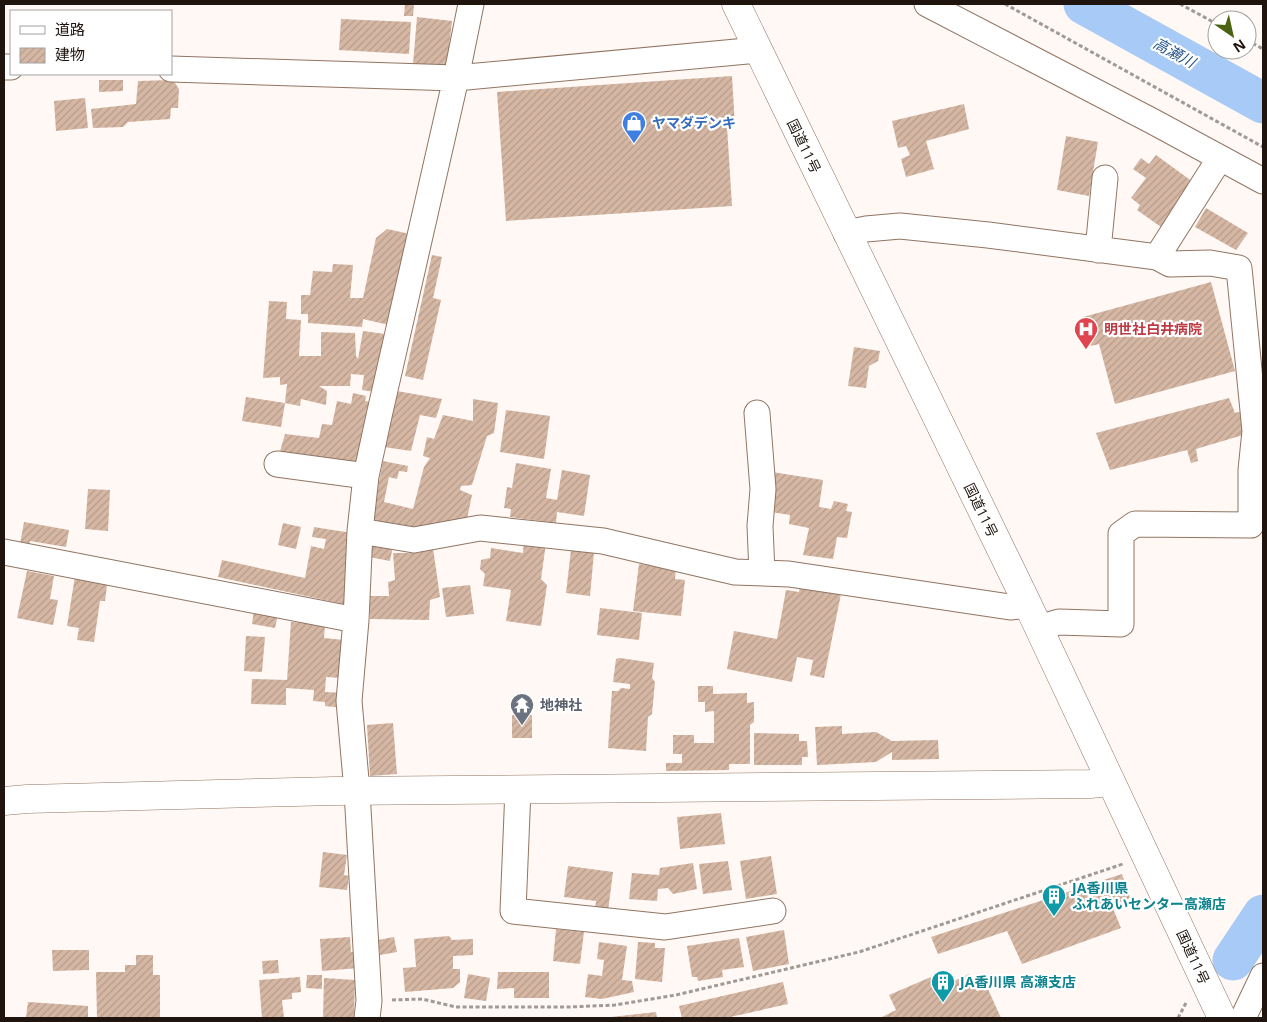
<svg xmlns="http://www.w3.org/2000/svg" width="1267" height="1022" viewBox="0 0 1267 1022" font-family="'Open Sans','Noto Sans JP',sans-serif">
	<defs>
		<pattern id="building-hatch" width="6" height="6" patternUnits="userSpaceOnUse" patternTransform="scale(1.25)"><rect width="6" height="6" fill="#d5b7a4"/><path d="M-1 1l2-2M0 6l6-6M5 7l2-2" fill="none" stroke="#b69c8c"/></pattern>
	</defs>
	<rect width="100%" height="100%" fill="#fff8f4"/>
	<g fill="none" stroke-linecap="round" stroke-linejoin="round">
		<!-- river -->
		<path stroke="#a7caf6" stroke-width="41" d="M1084,4L1263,103
			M1233,960L1263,915"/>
	</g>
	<!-- building -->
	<path fill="url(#building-hatch)" d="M405,4H414L413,16H404Z
		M417,17L452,21L447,67L413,64Z
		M341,19L411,22L409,54L339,50Z
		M732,76L735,126H727L732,206L506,221L497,92Z
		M99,80H123V91L99,92Z
		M173,80L179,89L178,108H171L170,119L128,122L123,127L93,128L91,109L136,104L138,81Z
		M85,98L88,128L56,131L54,101Z
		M964,104L969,129L926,141L934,169L906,177L901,159L910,155L906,146L898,148L892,121Z
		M1066,136L1098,142L1089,196L1057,190Z
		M1156,155L1193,182L1161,227L1137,210L1140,205L1131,198L1146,178L1133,169L1141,158L1149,164Z
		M1206,208L1248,233L1236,250L1195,227Z
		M387,229L410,234L389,325L363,319L362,327L308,323V314H301V295H310L313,271L332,272L333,264L353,265L350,298H363L376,238Z
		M432,255L442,257L433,298L441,300L423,380L405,376Z
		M1211,282L1235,371L1115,404L1099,344L1091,346L1083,317Z
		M269,301L287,302L286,319L301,320L299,356H321V332L355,333L356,356L358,359L363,331L385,334L375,392L362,390L364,375L351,374L350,386H319L327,391L326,405L301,399L300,406L285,403L281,427L242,421L246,397L285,403L287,384L280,385V377L263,378Z
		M854,347L880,351L878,361L869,366L866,388L848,386Z
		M397,391L442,399L436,418L420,415L411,451L384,447Z
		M353,393L366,396L365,401L371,402L359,470L279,455L285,434L319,438L322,424L332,425L337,401L351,404Z
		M1229,398L1235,413L1243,411V435L1196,449L1198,461L1191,463L1187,450L1110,470L1096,433Z
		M473,399L498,403L494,433L487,436L472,485L461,486L460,490L472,495L466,524L414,528L371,523L383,461L408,466L407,472L399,471L397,479L389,477L384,502L413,509L424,467L430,458L423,456L427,437L434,439L443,415L473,421Z
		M506,410L550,416L544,459L500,452Z
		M516,463L551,469L546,498L557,500L562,470L590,475L584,516L557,512L556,523L510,517L511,509L504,508L507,487L512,488Z
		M772,472L823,480L819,507L831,509L834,501L848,504L846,511L852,512L847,538L837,537L833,559L803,555L809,528L789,524L790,515L765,511Z
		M88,489L110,490L108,531L85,529Z
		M24,522L69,530L66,547L30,541L29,546L20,544Z
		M283,523L301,527L296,549L278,545Z
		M314,527L352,533L348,605L218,577L222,560L305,578L311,546L324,549L326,539L312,537Z
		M524,540L546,543L541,579L547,585L541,626L506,621L511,590L483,586L485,574L480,569L481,560L490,558L491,548L523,553Z
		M371,542L393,546L390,561L369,557Z
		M421,548H433L440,597L430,600L429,620L370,619V596H389L388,582L395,580L393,553H420Z
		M571,550L594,552L590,596L566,593Z
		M639,564L676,569L675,579L685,580L681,616L633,611Z
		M27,571L54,576L50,599L58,600L53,625L17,618Z
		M75,576L101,580L107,585L105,601H100L94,642L77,640L79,628L67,626Z
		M801,581L841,594L824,678L810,675L813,660L797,657L792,682L727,669L734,631L777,639L786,590L799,592Z
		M470,585L474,614L446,617L442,588Z
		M600,608L642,613L639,640L597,635Z
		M254,610L278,614L275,628L252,624Z
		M291,622L325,624L324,638L344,640L342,678L326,677L325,692L345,693L344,708L325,706V702L313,701L314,690L286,688V705L251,704L252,679L287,680Z
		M246,636L265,637L262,672L244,671Z
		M620,658L654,663L652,678L655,682L652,714L648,717L646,751L608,748L612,691H618L621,688L630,689V684L613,682L616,659Z
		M698,686H713V694L747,693V703L754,702V722L750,725V764H729V770L666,771V763H682V754H673V735H694V743H714V711L705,712V702H698Z
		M512,715H532V738H512Z
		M393,723L397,774L370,776L367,725Z
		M842,726V734L876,732L892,741L938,740L939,759L892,760V752L876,762L817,765L815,727Z
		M754,733L799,734V741H807L808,757H802V765H754Z
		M721,813L725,844L680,849L677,817Z
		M323,852L347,855L344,875L349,876L347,890L319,887Z
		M771,856L777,894L746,899L740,861Z
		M728,861L732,890L703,894L699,864Z
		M693,863L697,889L673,894L668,888L658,889L657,901L629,899L632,873L659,875L660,868Z
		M568,866L613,872L608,911L595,909L596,901L564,897Z
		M1122,874L1130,898L1112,906L1121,928L1022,964L1007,931L938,954L931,937Z
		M556,929L584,932L580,964L553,961Z
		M784,930L789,964L753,971L746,937Z
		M449,936L452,940L473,939V955L453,956V969H460V982L453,988L405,992L403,968L416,967L414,939Z
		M350,937L351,952H358L359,968L322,971L320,939Z
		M394,937L397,952L380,955L378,940Z
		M739,938L744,967L722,970L723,977L698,981L697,977H692L687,946Z
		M599,942L627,946L622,980L632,981L634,992L602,999L585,997L588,974L602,976L604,960L597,959Z
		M638,942L655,943V948H665L662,982L635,979Z
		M52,950H89V970L53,971Z
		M136,955H153V975H160V1018H97L96,972H125V965H136Z
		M278,960L279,973L263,974L262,961Z
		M498,972H549V998H514V988L497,989Z
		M468,974L490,978L486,1001L464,998Z
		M969,974L977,991L987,987L1001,1018H880L896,1010L889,995L931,977L937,989Z
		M307,975H322V989L306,988Z
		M300,977L301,992L292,993V999L282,1000L284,1018H262L259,980Z
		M324,978L355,980L354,1018H323Z
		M783,982L788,1004L726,1018H682L679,1006Z
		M28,1002L88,1006V1018H26Z
		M656,1012L657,1018H611V1017Z"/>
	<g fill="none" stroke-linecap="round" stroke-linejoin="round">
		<!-- street casing -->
		<g stroke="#917563" stroke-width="27">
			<path id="street" d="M927,4L1152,121L1263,181
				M4,67H11
				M171,69L456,78L758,50
				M846,233L866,229L900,226L988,235L1157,257L1220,158
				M1098,250L1105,178
				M757,413L763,489L760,526L762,573
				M277,464L366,476
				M360,531L414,540L480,528L603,541L735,572L789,574L1010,607L1028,605
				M4,552L356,620
				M1038,628L1059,622L1121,624V534L1135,524L1251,525V470L1255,431L1239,268L1210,263L1170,264L1157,257
				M518,789L513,911L665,927L773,911
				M367,1018L369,1001L357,791L349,701L356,620L360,531L366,476L379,416L456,78L471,4
				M1243,1018L1263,976"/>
		</g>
		<!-- secondary casing -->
		<g stroke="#917563" stroke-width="29">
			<path id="secondary" d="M4,801L27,799L335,791L1090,784L1110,782"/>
		</g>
		<!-- highway casing -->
		<g stroke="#917563" stroke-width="29">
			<path id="highway" d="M736,4L1028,605L1222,1018"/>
		</g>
		<!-- path -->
		<path stroke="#a19994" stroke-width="3" stroke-dasharray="4 2.5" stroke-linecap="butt" d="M1005,4L1263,147
			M1180,4L1217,24
			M1247,40L1263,49
			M392,1000L422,999L456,1007H570L615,1005L676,995L859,952L1123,864
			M1178,1018L1187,1001"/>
		<!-- street -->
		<use href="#street" stroke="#fff" stroke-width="25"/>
		<!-- secondary -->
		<use href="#secondary" stroke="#fff" stroke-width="28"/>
		<!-- highway -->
		<use href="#highway" stroke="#fff" stroke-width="28"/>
	</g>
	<!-- icons -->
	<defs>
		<g id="shop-pin" transform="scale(1.25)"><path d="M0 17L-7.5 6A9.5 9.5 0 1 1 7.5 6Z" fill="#3f7fe0" stroke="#fff"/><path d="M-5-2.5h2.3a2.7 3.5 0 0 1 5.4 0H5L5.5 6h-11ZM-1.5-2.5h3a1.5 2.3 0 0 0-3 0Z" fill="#fff"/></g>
		<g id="hospital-pin" transform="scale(1.25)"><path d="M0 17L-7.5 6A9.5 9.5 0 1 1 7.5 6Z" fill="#e0444e" stroke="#fff"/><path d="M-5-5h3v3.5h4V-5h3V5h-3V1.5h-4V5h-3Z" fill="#fff"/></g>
		<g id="temple-pin" transform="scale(1.25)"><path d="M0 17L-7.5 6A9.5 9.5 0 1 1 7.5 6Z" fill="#6b7280" stroke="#fff"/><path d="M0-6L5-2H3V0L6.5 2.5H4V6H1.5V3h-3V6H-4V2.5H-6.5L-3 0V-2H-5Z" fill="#fff"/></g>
		<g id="building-pin" transform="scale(1.25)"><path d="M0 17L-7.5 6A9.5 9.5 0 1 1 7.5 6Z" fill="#0f9aa8" stroke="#fff"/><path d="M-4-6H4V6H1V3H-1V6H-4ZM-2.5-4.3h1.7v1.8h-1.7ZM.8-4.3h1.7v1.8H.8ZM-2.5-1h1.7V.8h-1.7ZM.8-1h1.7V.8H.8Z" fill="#fff"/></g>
	</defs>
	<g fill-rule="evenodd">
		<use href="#shop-pin" x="634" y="123"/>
		<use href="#hospital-pin" x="1086" y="329"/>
		<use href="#temple-pin" x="522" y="705"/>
		<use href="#building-pin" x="1054" y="896"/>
		<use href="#building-pin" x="943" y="982"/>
	</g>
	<g text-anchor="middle" stroke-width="4.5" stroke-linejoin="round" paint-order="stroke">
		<!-- shop labels -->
		<g font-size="14" font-weight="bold" fill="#366cbe" stroke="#fff" text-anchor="start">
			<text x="652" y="128">ヤマダデンキ</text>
		</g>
		<!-- street labels -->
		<g font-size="14" fill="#1f150e" stroke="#fff">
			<text transform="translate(804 146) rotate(64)" y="5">国道11号</text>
			<text transform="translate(981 510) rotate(64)" y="5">国道11号</text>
			<text transform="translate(1193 957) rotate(65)" y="5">国道11号</text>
		</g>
		<!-- health labels -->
		<g font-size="14" font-weight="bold" fill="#be3a42" stroke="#fff" text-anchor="start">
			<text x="1104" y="334">明世社白井病院</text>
		</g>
		<!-- worship labels -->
		<g font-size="14" font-weight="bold" fill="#5b616d" stroke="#fff" text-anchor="start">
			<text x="540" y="710">地神社</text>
		</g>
		<!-- culture labels -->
		<g font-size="14" font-weight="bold" fill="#0d838f" stroke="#fff" text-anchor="start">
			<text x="1072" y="893">JA香川県<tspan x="1072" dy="16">ふれあいセンター高瀬店</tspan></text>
			<text x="960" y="987">JA香川県 高瀬支店</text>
		</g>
		<!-- water labels -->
		<g font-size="15" font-style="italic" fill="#27558b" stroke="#fff">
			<text transform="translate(1174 53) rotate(29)" y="5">高瀬川</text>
		</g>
	</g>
	<!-- border -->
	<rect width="1267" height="1022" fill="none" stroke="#1f150e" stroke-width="10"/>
	<!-- legend -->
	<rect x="10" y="10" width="162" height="65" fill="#ffffff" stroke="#a5a19f"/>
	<rect x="20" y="26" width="25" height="8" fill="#ffffff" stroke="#a5a19f"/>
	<text x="55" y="35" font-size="15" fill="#1f150e">道路</text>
	<rect x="20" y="48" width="25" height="15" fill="url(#building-hatch)" stroke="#a5a19f"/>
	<text x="55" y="60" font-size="15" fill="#1f150e">建物</text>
	<!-- north arrow -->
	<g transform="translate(1232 35) rotate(146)"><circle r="24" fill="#ffffff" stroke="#a5a19f"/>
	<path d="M0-4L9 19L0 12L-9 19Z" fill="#4a6311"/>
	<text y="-8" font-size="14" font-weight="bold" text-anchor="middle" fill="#1f150e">N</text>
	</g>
</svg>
